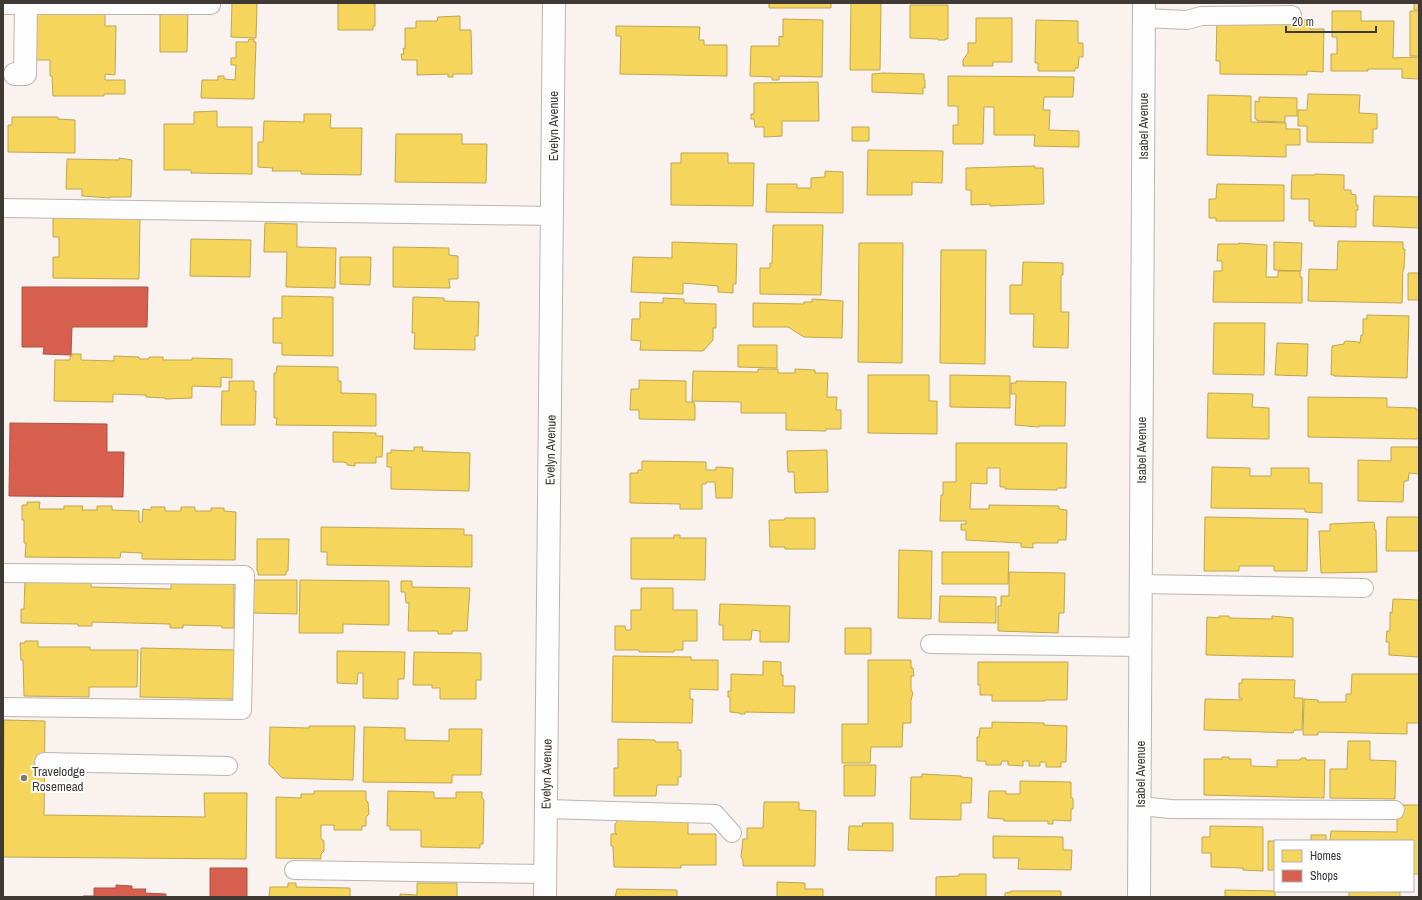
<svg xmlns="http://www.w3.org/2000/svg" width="1422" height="900" viewBox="0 0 1422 900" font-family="'Archivo Narrow',sans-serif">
	<rect width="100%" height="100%" fill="#f9f2ef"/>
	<!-- homes -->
	<path fill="#f6d55c" stroke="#bfa651" d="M232,3H257L256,38L231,37Z
		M338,3H373V4H375V26H373V30H338Z
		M769,3H831V8H769Z
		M851,3H881L880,70H850Z
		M1414,3H1419V10H1414Z
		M910,5H948V39H945V40H938V39L910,38Z
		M36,9L105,14V26H116L115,75L105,74V80H125V94H104V96H53L52,76H50V60H36Z
		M160,10H188L187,52H160Z
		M1332,11H1361V21H1394L1393,58L1419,57V79L1402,78V69H1368V71H1331V54H1337V37H1332Z
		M1410,11H1419V56H1410Z
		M460,16V30H471L472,74H453V77H448V74L417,75V60H402L401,54H404L403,48L405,49V28H416V21H437L438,17Z
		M976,18H1012V62H993V66H963V60L968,53V43H976Z
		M783,19L823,20L822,77L779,76V80H772V77L750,76L751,46H779V36L783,37Z
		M1217,19L1310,20V29H1324L1323,72L1307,71V75L1220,74V61H1216Z
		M1036,20L1078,21V43H1083V57H1079L1078,68H1075V71H1038V63H1035Z
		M616,26L700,27L699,40H704V45H727V76L620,74L621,36H616Z
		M249,39H254V42H256L254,99L201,98L202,80H218V76H224V79L235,80L236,65H231V58H236V42H248Z
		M883,73L924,74V80H925V88H923V94L872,92V74Z
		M948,76L1074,77L1073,97H1044L1043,110H1050L1049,130L1079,131V147L1034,146L1035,135H994V107H984L983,144H953V125H958V106H948Z
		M818,82L819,121H782V136L764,137V127H755L754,119H751V114H754V83Z
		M1308,94L1360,95L1359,113L1377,114V129H1373V143L1307,142V126H1298V110H1307Z
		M1208,95L1251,96V122L1286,123V129H1300V145H1286V157L1207,155Z
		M1259,97L1297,98V116H1285V122L1257,121V119H1255V101L1259,102Z
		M217,111V127H252V174L191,173V170H164V124H194V112Z
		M304,114H331L330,128H362L361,175L301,174V171H272L273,168L258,167V142H263L264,121L304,122Z
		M12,117H58V119L75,120V153L8,152V125H12Z
		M852,127H869V141H852Z
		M396,134H462V144H487L486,183L395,182Z
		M868,150L943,151L942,183L912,182V195H867Z
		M681,153H728V163H754L753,206L671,205V163H681Z
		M119,158L132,160L131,197H110V198L82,196V189H66L67,159L119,160Z
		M1035,166V168H1043L1044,204L990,206V204L971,205V190H966V168Z
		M825,171L843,172V213L766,212L767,184H797V188H811V178L825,177Z
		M1315,174L1344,175V190H1351V194L1356,195V205H1358V210H1356V227L1314,226V221H1309V199H1291L1292,175H1315Z
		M1217,184L1284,185V221H1216V218H1209V199H1216Z
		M1374,196L1419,197V228L1373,226Z
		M53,217H140L139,279L53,278V257H59V237H53Z
		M265,223L297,224V247L336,248L335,288L286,287L287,252H264Z
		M773,225H823L821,295L760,294V268H770V263H772Z
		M191,239L251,240L250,277L190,276Z
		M1338,241L1403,242V249H1405L1404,269H1403L1402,303L1308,301L1309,269L1337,270Z
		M672,242L737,244L736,284H733V293L718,292V286L683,283V294L631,292L633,257L672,258Z
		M1274,242L1302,243L1301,271L1274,270Z
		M859,243H903L902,363L858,362Z
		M1239,243L1267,245L1266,277H1278V271H1300V277H1302V303L1213,302L1214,271H1222V261H1217L1218,244H1239Z
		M393,247L449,248V255L458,256V279H449L450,288L393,287Z
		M941,250H986L985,364L940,363Z
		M340,257H371L370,285L340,284Z
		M1023,262L1063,263V275H1061V312H1069L1068,348L1033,347L1034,314H1010V285H1022Z
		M1408,273H1419V300H1408Z
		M282,296L333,297V356L282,355V343H273V318H282Z
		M413,297L444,298V301L479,302L478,336H475V350L414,349L415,333H412Z
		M663,298L684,299V303L716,304V328H713V340L703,351L640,350L641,341L631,340L632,319H640V302L663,303Z
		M812,299L843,301L842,338L804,337L788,327H753V303L804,304V302H812Z
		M1367,315L1409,316L1407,378L1334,376V375H1331L1332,346L1344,344V342L1346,341L1359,342V343H1360L1361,335H1363V319H1367Z
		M1214,323H1265L1264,375L1213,374Z
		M1277,343L1308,344L1307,376L1275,375Z
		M738,345H777V368L738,367Z
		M72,354H81V360L114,361V356L139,357V359H149V357H163V360H192V358L232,359V378L221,377V387L192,386V398L165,399V398L146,397V395L113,394V402L54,401L55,360H70V356H72Z
		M277,366L338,367V381H341V393L376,394V426L276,425L277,418H274V373H276Z
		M758,369H778V373H795V369L815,370V373H828L827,397H837L836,410H841V429H826V431L786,430V413H741V402L692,401L693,371L758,372Z
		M868,375H929V401H937V434L868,433Z
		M950,375L1010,376V408L950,407Z
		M639,380L686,381V402H694V405H695V420L639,419V410H630L631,389H639Z
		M229,381H254V391H256L255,425H221L222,391H229Z
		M1016,381L1066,382L1065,426H1039V427L1015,425L1016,394H1011V383H1016Z
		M1208,393L1253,394L1252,407L1269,408V439L1207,438Z
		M1308,397L1387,398V407L1416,408V410H1419V438H1417V439L1308,437Z
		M333,432L376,433V436H383L382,457H376V463H355V466L347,465V463L343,462H333Z
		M956,443H1067L1066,488H1057V490L1005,489V487H1000V468H987V484L971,483L970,509H989V505L1059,506V509L1067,510L1066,540H1058V543H1033V548L1021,547V543L966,540V530H961V524H966V521H940L941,495H943V482H956Z
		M414,447H423L422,451L470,453L469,491L391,489V467H387V453H391V450L414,451Z
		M1391,447H1419V474L1409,473L1408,481H1404L1403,502L1358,501V460L1391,461Z
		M827,450L828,492L795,493L794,472H788L787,451Z
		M642,461L706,462V470H716V467L733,468L732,498H716L715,482H706V484H702V509H680V504L630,503V473H638V470H642Z
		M1212,467L1250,468V476H1271V468H1309V483H1322V513L1305,512V509L1211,508Z
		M27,502H40L39,509H64V506H83L82,510H97V506H112V510L139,511V522H142L143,509L151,510V507H165V511H181V507H195V511H211V508H224V511L236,512L235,560L142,559V553L121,552L120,558L25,557L26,543H24V520H22V505H27Z
		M1205,517L1308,519L1307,571H1274V566H1239V571H1204Z
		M1387,517H1419V551H1386Z
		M785,518H815V549H785V547H770L769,520H784Z
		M1374,522L1375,530H1376L1377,572L1321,573L1319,531H1330V524Z
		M321,527L464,529V535H472V567L327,565V552H321Z
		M674,535H680V538H706L705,580L631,579V538H674Z
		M257,539H289L288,571H286V575H258V571H257Z
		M899,550L932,551L931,619L898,618Z
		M942,552H1009L1008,584H942Z
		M1009,572L1065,573L1064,613H1059L1058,633L998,631V606H1001V596H1009Z
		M25,580L91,581V587L171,589V582L234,583V628H222V626L183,625V628H170V624L92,622V626H78V624L21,623V609H24Z
		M253,580H297V614L253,613Z
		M300,580L389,581V625L343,624V633H299Z
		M401,581H412V587L470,588L467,631H452V634H438V631H408L409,603H406L405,592H401Z
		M641,588H673V610H697V641H683V650H674V652H639V650H615V626H625L626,630H631V610H641Z
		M940,596L996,597V623L939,622Z
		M1393,599L1419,600V657L1389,655V642H1386L1387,631H1390V612L1392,613Z
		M720,604L790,606L789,642H760V631L752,630L751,640H723V625H719Z
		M1219,616H1229V618L1272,619V616L1293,618V657L1206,655L1207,617L1219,618Z
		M845,628H871V654H845Z
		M25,641H38V647H90V650H138L137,687H89V697L24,696L23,660H21L20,643H25Z
		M141,648L235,650L234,699L140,697Z
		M337,651L405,652L404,679H398V699L363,698V673H358L357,684L337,683Z
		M414,652L481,653V680H476V699H440V688H432V685H413Z
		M613,656L691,657V660H718V690L690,689V699H693L692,723L612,722Z
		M868,660H911V668H913L914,676H911V690L913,693L911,700V723H903L902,747H871L870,763H842V724H868Z
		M763,661L781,662V675H783V686H795L794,713L745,712V714H740V713L730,712V697H728V691H731V674L763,675Z
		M978,662H1068L1067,700H1045V701H992V695H980V685H978Z
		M1352,674H1419V723H1407V734L1318,732V735H1303L1304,699L1318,700V702H1346V694H1351Z
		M1242,679L1295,680L1294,698H1303L1302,730H1294L1293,733L1204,730L1205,699L1242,700V698H1239V683H1242Z
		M4,720L45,721L44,815L205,817L204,793H247L246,859L3,857Z
		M992,722L1044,723V725L1067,726L1066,762H1061V767H1046V762H1040V766H1029V761H1023V766L1008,765V761H1002L1001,765H986V761H977V737H979L980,728H992Z
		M309,726H355L353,780L282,778L269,764L270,727L309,728Z
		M364,727L405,728V740L449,741V729H482L481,775H452V783L363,782Z
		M618,739L655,740V742H678V750H681V777H678V785H657L656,796H614V768H618Z
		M1348,741H1370V760L1396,761L1395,799L1330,798V769H1347Z
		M1222,757H1229V759H1251V766L1277,767V760H1300L1301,758H1306V760H1325L1324,798L1204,795V759H1222Z
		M844,765H876L875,796H844Z
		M922,774L961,776V777L972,778L971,803H961V820L910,819L911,777H922Z
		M1020,781L1071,782V798H1073V809H1071V821L1053,820V824H1048V821H1004V819L988,818L989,791H1006V794H1020Z
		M314,791H366V800L368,802L369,814L366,817V826H362V830H334V825H321V839L324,841V851L321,854V859L276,858V797L301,798V794H314Z
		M388,791L434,792V798H456V792H482V798L484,800L483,844H480V848L421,847V830H390V826H387Z
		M764,802H799V810L816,811L815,866H743V860L741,857L743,839H747V828H763Z
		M1397,805H1419V874H1413V841H1330L1331,831L1397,832Z
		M617,819H688V834H716V865H681V868L614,867L613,846H611V834H617L615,833V824L617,822Z
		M862,823H893V851L848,850L849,826H863Z
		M1210,826L1263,827V871L1243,870V868L1211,867V853H1202V837H1210Z
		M1311,835H1326V841H1311Z
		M993,836L1063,837V850H1072L1071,870L1018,869L1019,858H993Z
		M1268,841H1275V870H1268Z
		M959,874H986V897H936V877L959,876Z
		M777,882L805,883V889H823V897H777Z
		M288,883H296V887L350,888V897H269L270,887H288Z
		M417,883H457V896L460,897H400V894L417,895Z
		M617,889L677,890V897H615Z
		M1225,890L1275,891V897H1225Z
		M1011,891H1061V897H1005V893L1011,892Z
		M1349,891L1400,892V897H1349Z"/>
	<!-- shops -->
	<path fill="#d6604d" stroke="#a95446" d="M22,287H148L147,327H72L71,355L43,354L44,347H22Z
		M10,423L107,424V452H124L123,497L9,496Z
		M210,868H247V897H210Z
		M116,885L132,886V889H146L145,893L166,894V897H83V896H94V888H116Z"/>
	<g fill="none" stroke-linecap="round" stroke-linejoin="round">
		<!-- lane casing -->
		<g stroke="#bbb5b2" stroke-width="20">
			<path id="lane" d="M3,5H211
				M1144,18L1187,20L1201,16L1292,15
				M3,208L553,216
				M3,573L245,575L242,710L3,707
				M1140,584L1364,588
				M930,644L1140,647
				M44,762L228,766
				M1139,806L1171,809L1395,810
				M546,809L715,814L732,833
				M294,870L545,874"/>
		</g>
		<!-- street casing -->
		<g stroke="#bbb5b2" stroke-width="24">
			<path id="street" d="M15,74H25L26,5
				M545,897L554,3
				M1139,897L1144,3"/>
		</g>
		<!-- lane -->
		<use href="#lane" stroke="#fefdfd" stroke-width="18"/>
		<!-- street -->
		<use href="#street" stroke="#fefdfd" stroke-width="22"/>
	</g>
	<!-- markers -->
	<circle fill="#807a77" stroke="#fff" stroke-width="1.5" cx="24" cy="778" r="4"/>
	<g text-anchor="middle" stroke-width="4" stroke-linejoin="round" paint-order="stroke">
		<!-- street labels -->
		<g font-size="13" fill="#3f3936" stroke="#fff">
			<text transform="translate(553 126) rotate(-90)" y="5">Evelyn Avenue</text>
			<text transform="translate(1143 126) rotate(-90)" y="5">Isabel Avenue</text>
			<text transform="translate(550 450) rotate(-89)" y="5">Evelyn Avenue</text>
			<text transform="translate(1141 450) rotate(-90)" y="5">Isabel Avenue</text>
			<text transform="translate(546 774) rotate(-89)" y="5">Evelyn Avenue</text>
			<text transform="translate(1140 774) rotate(-90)" y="5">Isabel Avenue</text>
		</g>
		<!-- poi labels -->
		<g font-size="13" fill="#3f3936" stroke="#fff" text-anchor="start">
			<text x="32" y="776">Travelodge<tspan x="32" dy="15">Rosemead</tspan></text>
		</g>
	</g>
	<!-- border -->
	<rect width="1422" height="900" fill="none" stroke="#3f3936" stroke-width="8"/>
	<!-- legend -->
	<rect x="1274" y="840" width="140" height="52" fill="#ffffff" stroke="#b2b0af"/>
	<rect x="1282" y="850" width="20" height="12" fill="#f6d55c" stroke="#b2b0af"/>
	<text x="1310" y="860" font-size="12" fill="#3f3936">Homes</text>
	<rect x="1282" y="870" width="20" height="12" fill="#d6604d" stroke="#b2b0af"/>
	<text x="1310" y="880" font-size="12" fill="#3f3936">Shops</text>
	<!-- scale -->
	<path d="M1286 26v6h90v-6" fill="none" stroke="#3f3936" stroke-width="2"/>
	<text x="1292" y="26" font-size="12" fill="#3f3936" stroke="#ffffff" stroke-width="3" paint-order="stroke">20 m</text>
</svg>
